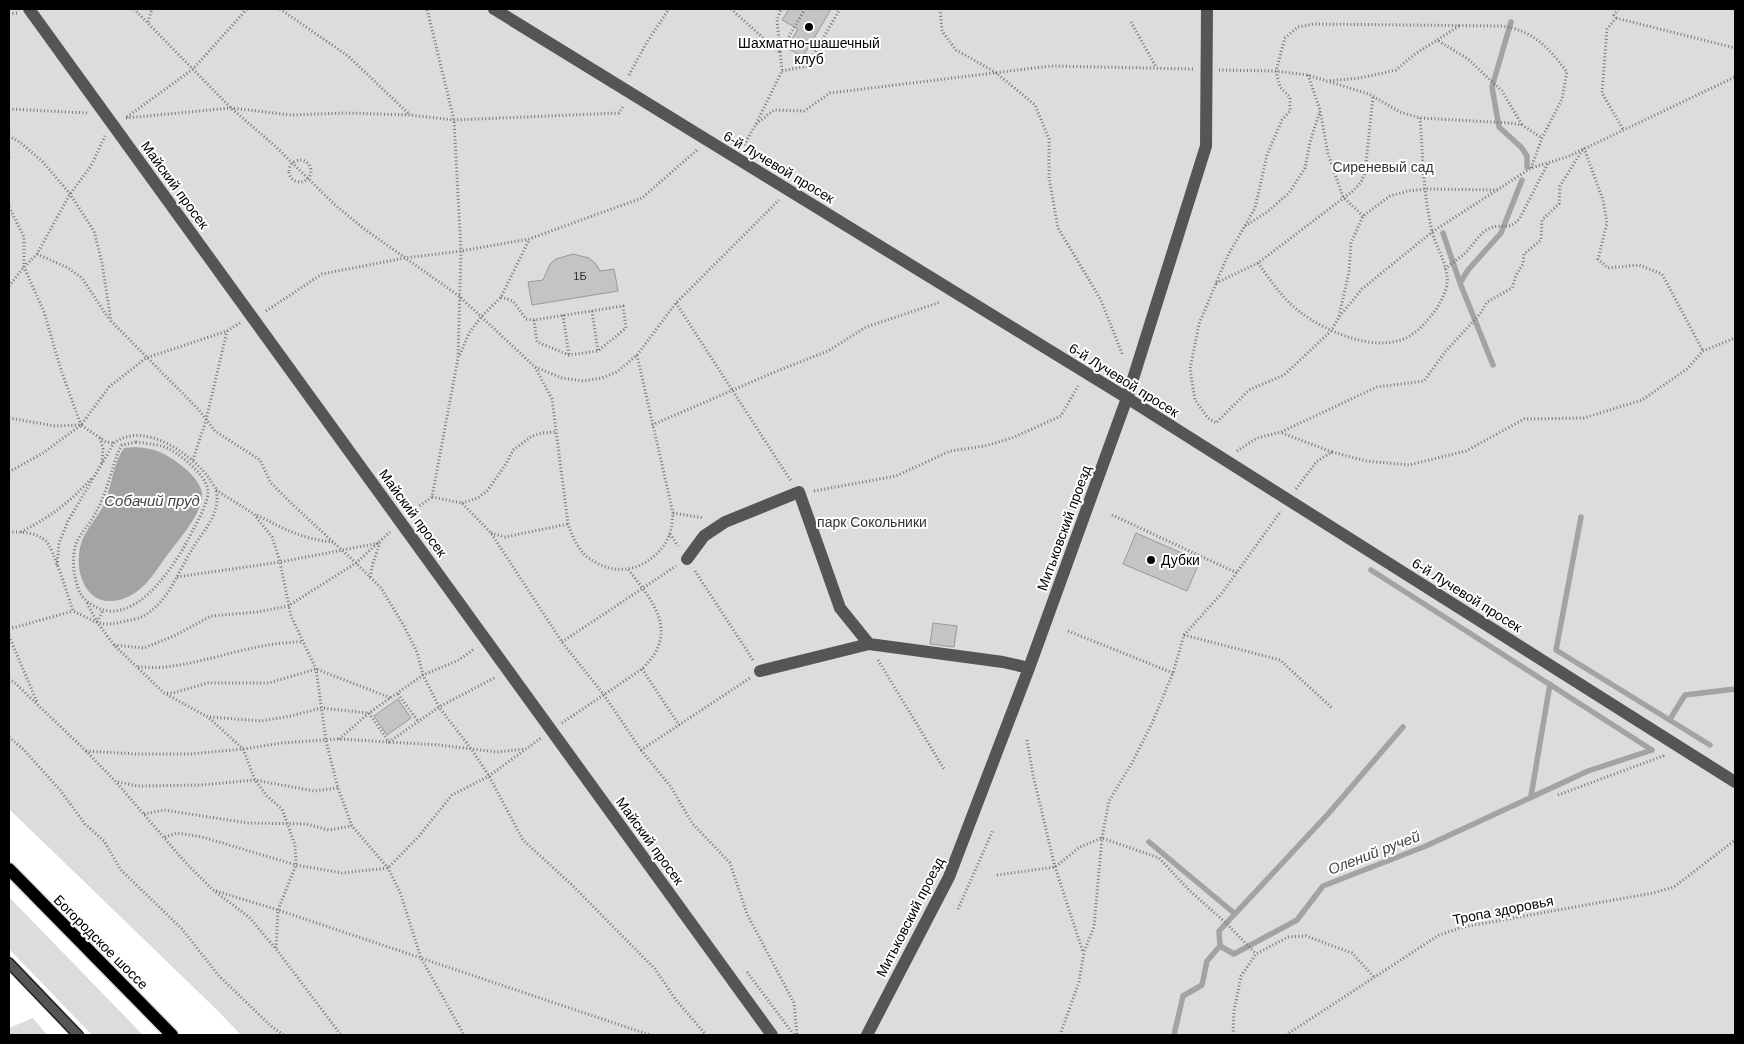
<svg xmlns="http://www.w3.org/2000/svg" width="1744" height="1044" viewBox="0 0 1744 1044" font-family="Arial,sans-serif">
	<rect width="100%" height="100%" fill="#fff"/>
	<!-- green -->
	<path fill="#dcdcdc" d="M9,9H1735V1035H241L217,1010L9,809Z
		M9,897L143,1035H92L9,949Z
		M33,1018L47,1035H9V1028Z"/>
	<!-- water -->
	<path fill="#a3a3a3" d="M136,447C145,448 154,449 162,453C176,460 203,479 202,496C201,515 179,539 168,554C154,573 143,594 119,600C86,608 73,571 81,544C85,529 99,517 105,502C112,485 113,463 124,448Z"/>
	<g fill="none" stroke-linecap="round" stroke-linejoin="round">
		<!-- stream -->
		<path stroke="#a3a3a3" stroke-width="5.5" d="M1511,22L1492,87L1499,127L1521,147L1527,156V167
			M1443,233L1460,283
			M1493,365L1460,283L1468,270L1501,233L1522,180
			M1581,517L1556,650L1710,745
			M1371,570L1652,750
			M1670,719L1685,695L1735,689
			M1531,796L1550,684
			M1149,842L1234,913
			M1220,946L1219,931L1328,814L1403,727
			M1174,1035L1183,996L1202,985L1207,961L1220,946L1234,954L1297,920L1323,886L1426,846L1588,771L1652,750"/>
	</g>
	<!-- building -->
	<path fill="#c4c4c4" stroke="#999" d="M789,9H831L803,57L787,48L798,29L782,20Z
		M573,254L589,258L596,264L600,271L614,269L618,291L532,305L528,282L543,280L550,264L556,259Z
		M1136,533L1200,561L1187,591L1123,564Z
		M933,623L957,626L954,647L930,644Z
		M398,699L411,718L387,735L374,716Z"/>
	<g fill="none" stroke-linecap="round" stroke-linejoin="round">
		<!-- major casing -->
		<g stroke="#dbdbdb" stroke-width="15">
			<path id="major" d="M9,869L172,1035"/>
		</g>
		<!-- path -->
		<path stroke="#777" stroke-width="3" stroke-dasharray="1 2.5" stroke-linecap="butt" d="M134,9L231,108L275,146L334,204L363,228L459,296L535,367L562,378L583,381L602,378L617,372L637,355L673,513C672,520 672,529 669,536C657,563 625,579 597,563C592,560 587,558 584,554C576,545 572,536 568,524L552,399L535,367
			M280,9L348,56L410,115
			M731,9L779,52
			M940,9L942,31L956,50L995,72L1035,105L1049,139V178L1058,228L1101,300L1123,356
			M1618,9L1614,15L1616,18L1607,29L1602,93L1623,129
			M9,14L17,13
			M1616,18L1735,48
			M148,22L152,9
			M1131,22L1156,67
			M1459,26L1437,40L1468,59L1502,91L1522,125
			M780,52L805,9
			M1219,70L1276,71L1307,75L1327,81L1360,78L1396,70L1415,54L1437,40
			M782,71L807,66L840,9
			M629,75L647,42L669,9
			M1308,75L1320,110L1328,154L1343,197L1363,216
			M1330,82L1369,94L1400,112L1420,118L1510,123L1522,125L1542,138
			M9,109L88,113
			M127,117L193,69L247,9
			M126,118L231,108L291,115L345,113L410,115L454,120L619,113L624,105
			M756,124L774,110L804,111L830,93L1051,66L1193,69
			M9,136L21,143L43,162L70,194L94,231L102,263L111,321L199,410L215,431L260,460L271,483L292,504L356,563L381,588L404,626L417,652L423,675L439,707L472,750L489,776L523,840L573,886L655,969L676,1000L706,1035
			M744,145L756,124L782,71L777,20L781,9
			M1584,148L1603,200L1607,223L1598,259L1608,268L1639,265L1662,274L1703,351
			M9,158L11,160
			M289 171a11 11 0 1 1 22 0a11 11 0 1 1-22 0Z
			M1531,168L1542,138L1562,99L1567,72C1548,47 1534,31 1502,26L1314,24L1298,27L1285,38L1276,71L1280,87L1290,97V111L1282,120L1267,155L1255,208L1227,257L1199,324L1190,369L1195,400L1208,418L1216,423L1249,390L1284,375L1331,331L1339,317L1362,289L1432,232L1531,168L1567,157L1735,77
			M9,207L24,237V267L44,312L61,370L81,425
			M1245,226L1267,212L1289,193L1305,168L1310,142L1320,111
			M37,254L68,268L82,278L109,319
			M1258,263C1270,280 1282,298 1300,312C1325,331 1374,353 1406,338C1414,334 1421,328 1426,322C1435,312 1442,301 1446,289C1452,270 1436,249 1432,231C1423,194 1423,155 1420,118
			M1445,269C1451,264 1458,259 1464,254C1472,247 1477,237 1485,231C1500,220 1507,234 1520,218L1548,163
			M1216,283L1258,263L1354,190L1361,182L1365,173L1373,96
			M9,286L24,267L37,254L70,194L91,166L105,136
			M501,297L513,301L526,319L534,320L623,306L626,328L598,351L569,355L537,342L534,320
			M676,303L791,481
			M266,311L322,274L405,258L461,251L529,239L642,198L697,150
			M592,311L598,351
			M563,315L569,355
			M1339,316L1349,272L1351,243L1363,216L1390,196L1408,191L1426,189L1498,190
			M460,355L469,333L482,316L501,297L529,240
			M637,355L676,303L779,200
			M9,418L55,426L81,425L106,442L114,443
			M652,425L777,371L828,351L866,327L941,302
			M1282,433L1332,452
			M100,438L103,449L102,463
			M136,442C144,443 153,444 162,446C177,451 208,475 208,492C208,502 199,519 194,528C180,557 140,626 98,608C82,600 79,594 75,577C73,568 73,555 75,547C78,536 85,530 91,521C99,508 105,494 109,480C114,467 115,456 122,445Z
			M1237,451L1257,438L1281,432L1377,387L1424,381L1445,352L1480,314L1487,302L1512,288L1516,275L1523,264L1524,254L1541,240L1542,220L1559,204L1560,186L1583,149
			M193,460L206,420L227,331
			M9,472L43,453L81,425L109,387L146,358L227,331L240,323
			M1296,489L1317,461L1332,452L1366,461L1409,465L1466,451L1524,419L1584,418L1642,400L1687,369L1703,351L1735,338
			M216,490L254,514L272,537L280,562L291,616L316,669L326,741L338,788L352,826L388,868L400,892L421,958L464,1035
			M814,491L896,476L950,451L985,446L1012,438L1061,416L1078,386
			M432,497L462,503L491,533L562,642L604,695L641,750L750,678
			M462,503L478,498L487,491L506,464L513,450L532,436L542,433L556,432
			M411,512L432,497L458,358L461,251L454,120L427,9
			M673,513L704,518
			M257,515C284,529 302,539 333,542
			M1112,515L1237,573
			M9,532C22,532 36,532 46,541C53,547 69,599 73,611C81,614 89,620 97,622C107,626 116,623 126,621C131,620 137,619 141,617C167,605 177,574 191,551C201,533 222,514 216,490C216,487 212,484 211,481C194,455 144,420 114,443L68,521L59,543L57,567
			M21,532C52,516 70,502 93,477
			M491,533L505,537L568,524
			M670,534L678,546
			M695,571L753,660
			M177,577L280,562L379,543
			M370,577L373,563L380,543
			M87,603L97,622L114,645L164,693L208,717L243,749L255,780L267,796L282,809L295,845L296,865L278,910L276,949
			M97,622L103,610
			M9,629L73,611
			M1068,631L1173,673
			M1184,635L1280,660L1333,709
			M9,636L37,702
			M562,642L676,566
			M114,645L144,648L176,635L211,616L257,612L288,606L356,563L390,532
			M878,660L944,769
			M138,667C147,667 156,668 165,667C211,662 255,642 302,642
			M642,669L679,725
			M9,679L15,683L86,751L116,782L185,862L213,890L249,917L276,949L341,1035
			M167,693H173L208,683H269L316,669L391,698
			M398,694L418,721
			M210,717L261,721L291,716L321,708L369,713L389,742L439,707L496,677
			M562,723L642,669C680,632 654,603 628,569
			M9,737L24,750L60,790L85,824L104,841L121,870L182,929L219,976L272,1027L284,1035
			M339,739L369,713L423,675L459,660L474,649
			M1027,740L1033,775L1055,867L1083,952
			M641,750L671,787L692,823L730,863L747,914L794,1003L797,1035
			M86,751L136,754H190L243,749L282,743L339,739L439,745L497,752L525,749
			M118,782L138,786L201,785L255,780L314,791L338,788
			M1558,795L1663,756L1664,754
			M144,814L164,810L248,823L306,824L329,830L352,826
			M165,837L177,833L202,837L296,865L342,873L388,868L419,836L452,795L489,776L541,738
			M997,875L1055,867L1080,847L1102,838L1159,858L1190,891L1226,923L1256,954
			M216,891L278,910L650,1035
			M958,909L993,830
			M747,972L794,1035
			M1060,1035L1079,982L1084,952L1094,927L1102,838L1109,801L1133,761L1153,721L1173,673L1184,635L1222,593L1281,511
			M1233,1035L1234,1011L1241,976L1256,954L1288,937L1306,936L1352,953L1374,977
			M1286,1035L1439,935L1463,927L1653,893L1674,887L1735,840"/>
		<!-- minor -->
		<path stroke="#555" stroke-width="12" d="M29,9L772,1035
			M494,9L1127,398L1735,782
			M687,559L704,536L725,522L799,492L840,608L869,644
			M760,671L869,644L1003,662L1029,668
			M9,963L78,1035
			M867,1035L949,877L1029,668L1127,398L1206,146L1207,9"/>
		<!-- major -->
		<use href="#major" stroke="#000" stroke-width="12"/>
		<!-- tram -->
		<path stroke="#000" stroke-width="1" d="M9,956L85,1035
			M9,970L71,1035"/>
	</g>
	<!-- markers -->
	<g fill="#000" stroke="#fff" stroke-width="2">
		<circle cx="809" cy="27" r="5"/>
		<circle cx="1151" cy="560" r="5"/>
	</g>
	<g text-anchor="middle" stroke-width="4" stroke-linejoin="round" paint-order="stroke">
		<!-- number labels -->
		<g font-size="11" fill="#313131">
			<text x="580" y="280">1Б</text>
		</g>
		<!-- poi labels -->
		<g font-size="14" fill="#000" stroke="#fff">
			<text x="809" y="48">Шахматно-шашечный<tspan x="809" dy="16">клуб</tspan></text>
			<text x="1161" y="565" text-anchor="start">Дубки</text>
		</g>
		<!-- street labels -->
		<g font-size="14" fill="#000" stroke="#fff">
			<text transform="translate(779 167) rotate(31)" y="5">6-й Лучевой просек</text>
			<text transform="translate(175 185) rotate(54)" y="5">Майский просек</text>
			<text transform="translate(1124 380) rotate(32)" y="5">6-й Лучевой просек</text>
			<text transform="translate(413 513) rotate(54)" y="5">Майский просек</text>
			<text transform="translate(1064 528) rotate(-70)" y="5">Митьковский проезд</text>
			<text transform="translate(1467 595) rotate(32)" y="5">6-й Лучевой просек</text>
			<text transform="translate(650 841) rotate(54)" y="5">Майский просек</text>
			<text transform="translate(1503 910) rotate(-11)" y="5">Тропа здоровья</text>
			<text transform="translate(910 917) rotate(-63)" y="5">Митьковский проезд</text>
			<text transform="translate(101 942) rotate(45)" y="5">Богородское шоссе</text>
		</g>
		<!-- park labels -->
		<g font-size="14" fill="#333" stroke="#fff">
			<text x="1383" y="172">Сиреневый сад</text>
			<text x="872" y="527">парк Сокольники</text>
		</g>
		<!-- water labels -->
		<g font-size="15" font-style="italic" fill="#444" stroke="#fff">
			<text x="152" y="506">Собачий пруд</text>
			<text transform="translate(1374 853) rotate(-21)" y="5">Олений ручей</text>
		</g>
	</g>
	<!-- border -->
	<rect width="1744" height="1044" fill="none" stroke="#000000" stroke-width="20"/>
</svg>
